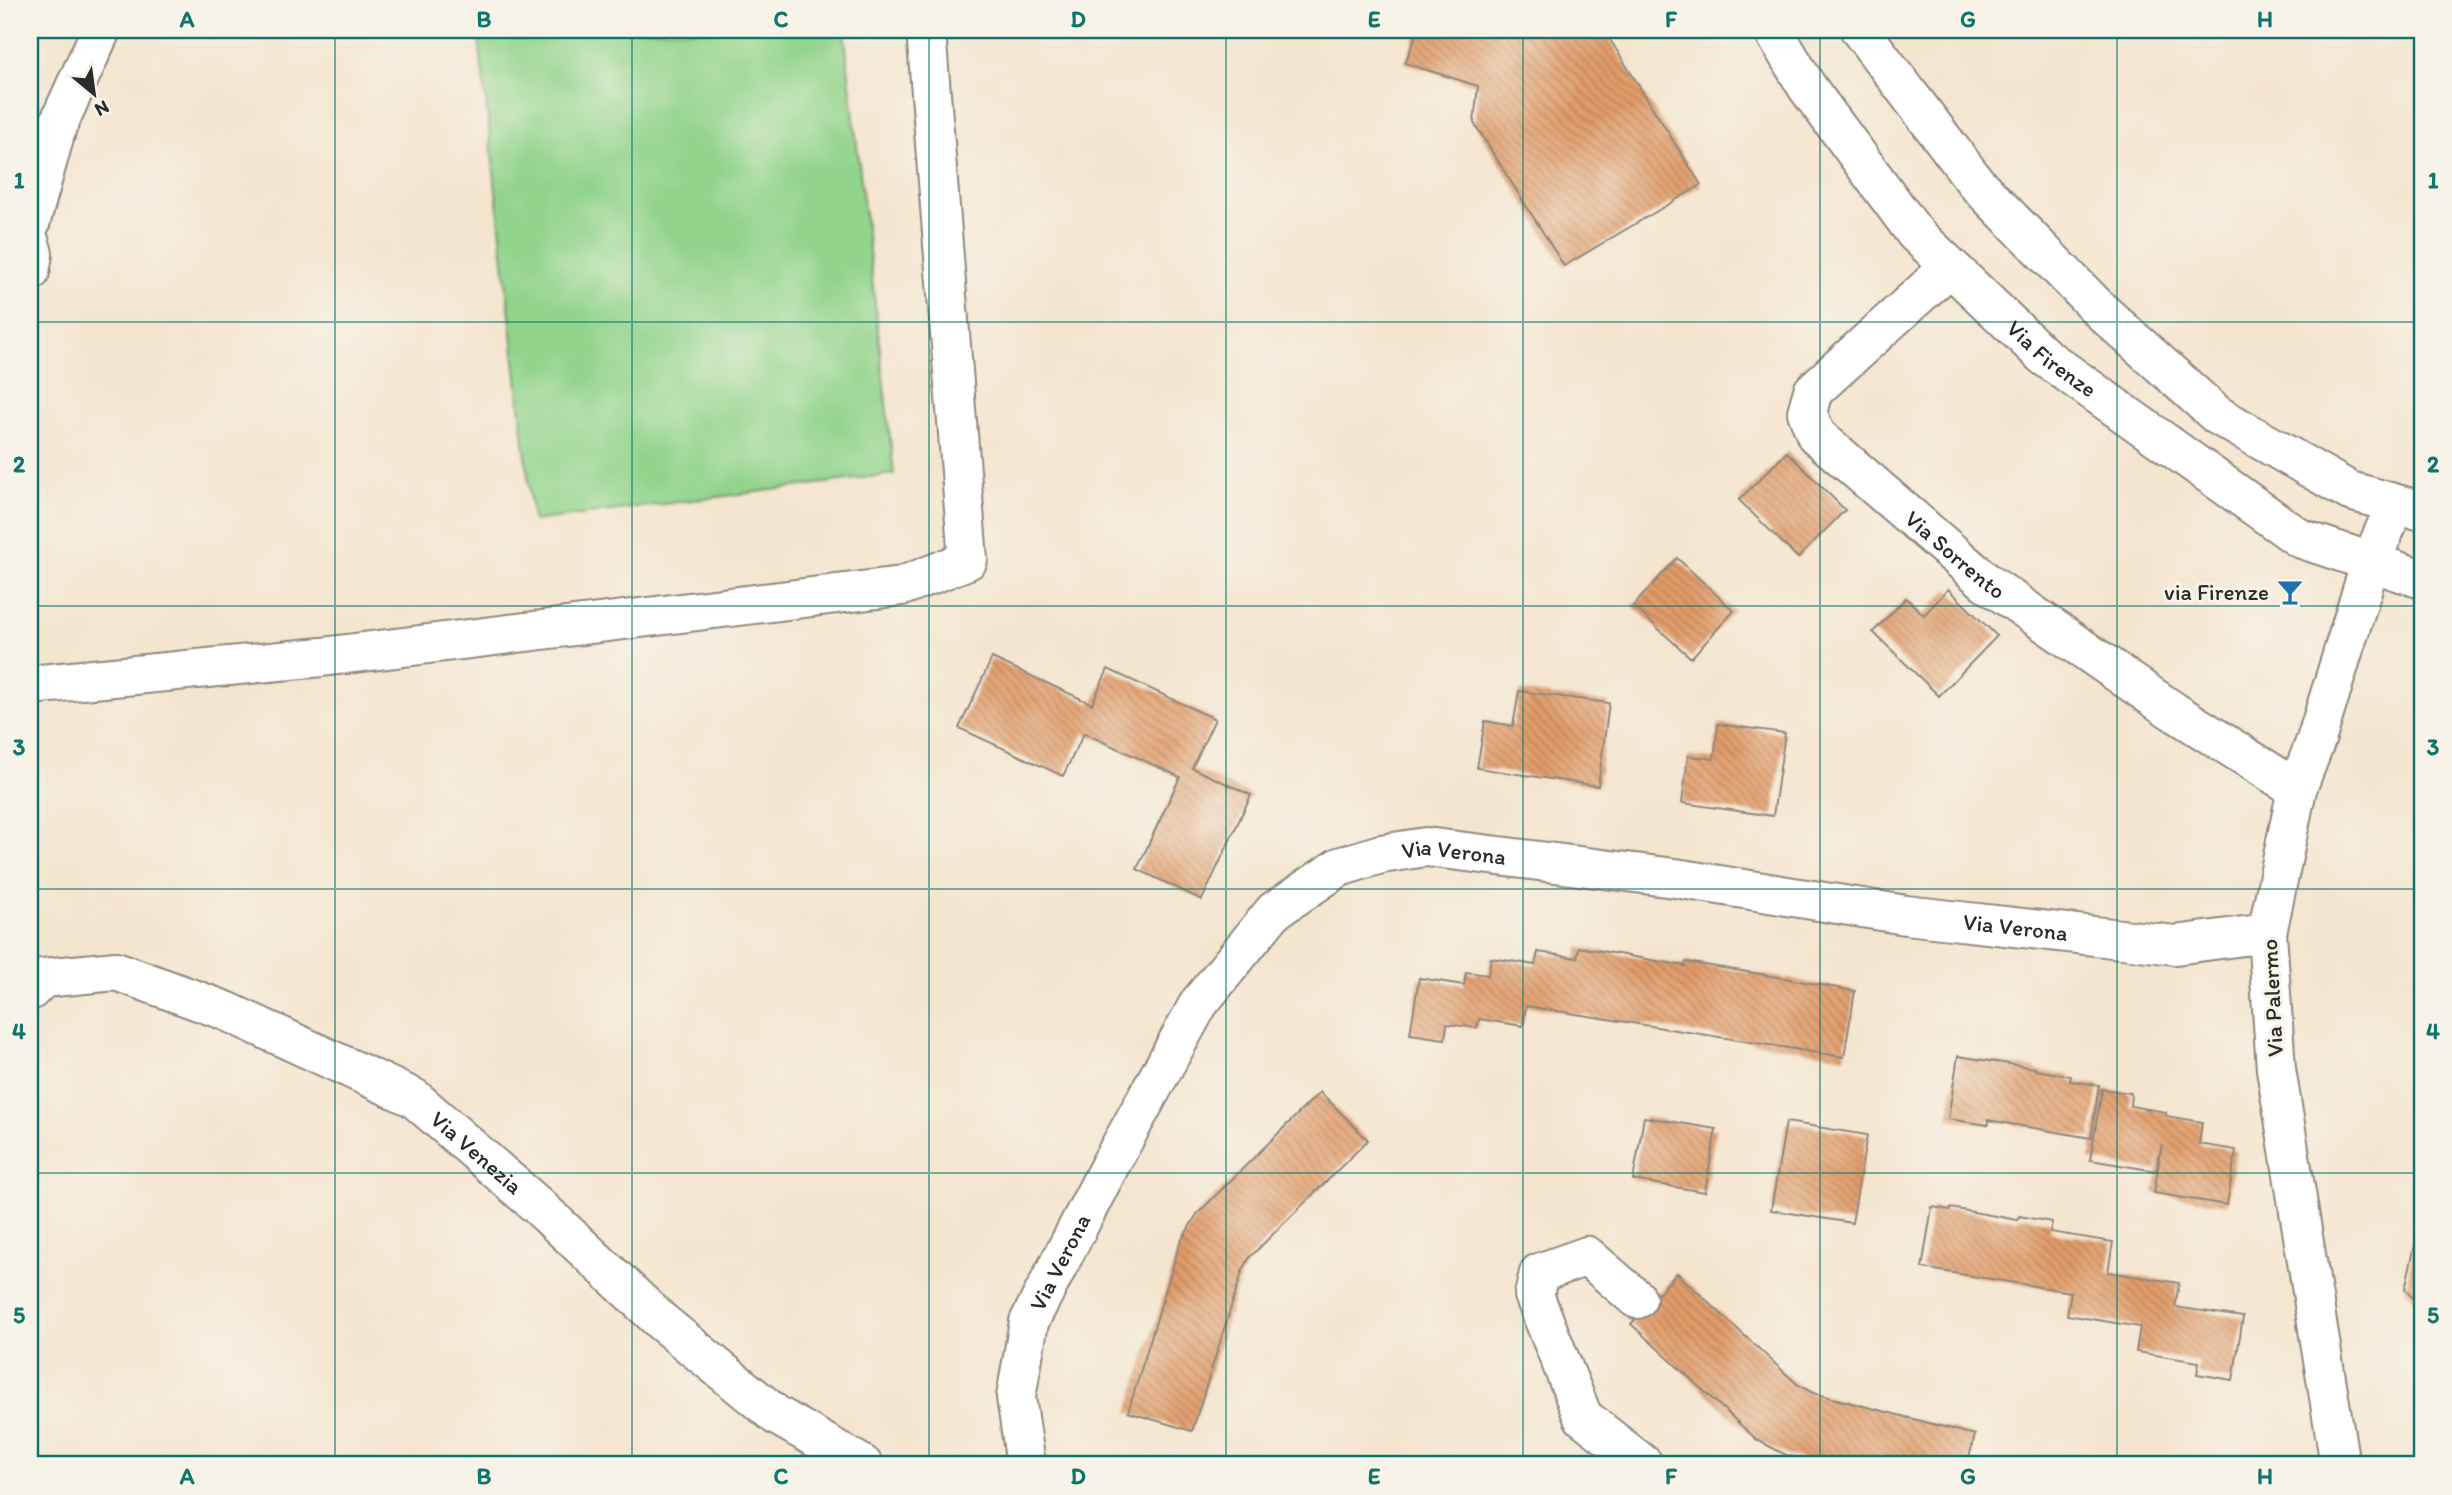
<svg xmlns="http://www.w3.org/2000/svg" width="2452" height="1495" viewBox="0 0 2452 1495" font-family="Itim,sans-serif">
	<defs>
		<pattern id="building-back-hatch" width="6" height="6" patternUnits="userSpaceOnUse" patternTransform="scale(1.75)"><rect width="6" height="6" fill="#e19c69"/><path d="M-1 5l2 2M0 0l6 6M5-1l2 2" fill="none" stroke="#b77f57"/></pattern>
	</defs>
	<rect width="100%" height="100%" fill="#f7f3e8"/>
	<filter id="ink" filterUnits="userSpaceOnUse"><feTurbulence type="fractalNoise" baseFrequency=".0143" numOctaves="2"/><feDisplacementMap in="SourceGraphic" scale="14" xChannelSelector="R" yChannelSelector="G"/><feConvolveMatrix kernelMatrix="1 2 1 2 8 2 1 2 1" color-interpolation-filters="sRGB"/></filter>
	<filter id="wash" filterUnits="userSpaceOnUse"><feTurbulence type="fractalNoise" baseFrequency=".00686" numOctaves="4" result="noise"/><feDisplacementMap in="SourceGraphic" scale="28" xChannelSelector="R" yChannelSelector="G"/><feGaussianBlur stdDeviation="1.57" result="paint"/><feColorMatrix in="noise" values="0 0 0 0 0 0 0 0 0 0 0 0 0 0 0 0 0 1.4 0 .05"/><feComposite in="paint" operator="in"/></filter>
	<g filter="url(#wash)">
		<rect width="100%" height="100%" fill="#f4e5cf"/>
		<!-- pitch -->
		<path fill="#92d48c" stroke="#5e805c" stroke-width="2" d="M478,30H844L894,474L533,521Z"/>
		<g id="blocks">
			<!-- building -->
			<path fill="url(#building-back-hatch)" d="M1418,30H1587L1609,38L1701,185L1564,266L1474,123L1478,86L1405,63Z
				M1787,452L1845,510L1798,558L1739,500Z
				M1677,558L1734,611L1691,658L1633,606Z
				M1948,589L1997,636L1939,696L1873,632L1906,598L1924,615Z
				M992,658L1092,704L1108,669L1215,719L1192,768L1251,795L1202,900L1137,869L1180,777L1084,733L1063,776L959,728Z
				M1519,691L1609,703L1598,786L1477,768L1485,721L1513,726Z
				M1718,724L1785,733L1773,816L1682,803L1688,756L1714,759Z
				M1579,947L1685,966L1686,962L1766,975L1855,991L1844,1057L1526,1006L1523,1026L1479,1019L1477,1028L1447,1024L1445,1039L1410,1034L1419,978L1464,985L1466,972L1488,975L1491,958L1535,965L1538,952L1577,958Z
				M1958,1056L2035,1068V1070L2071,1076L2070,1081L2099,1085L2091,1138L1988,1120V1125L1948,1119Z
				M2102,1089L2131,1093L2130,1106L2166,1112V1116L2202,1122L2199,1144L2236,1150L2227,1205L2154,1193L2162,1144L2156,1171L2090,1160Z
				M1320,1092L1368,1140L1250,1257L1242,1272L1192,1431L1128,1412L1180,1243L1197,1214Z
				M1644,1117L1716,1129L1705,1192L1633,1180Z
				M1786,1122L1867,1135L1852,1223L1771,1210Z
				M1932,1207L1950,1210L1951,1208L2018,1220L2019,1216L2052,1222L2050,1232L2113,1242L2108,1272L2179,1283L2175,1307L2243,1317L2233,1380L2197,1374L2199,1362L2136,1352L2140,1327L2067,1315L2071,1292L1922,1268Z
				M2421,1219H2422V1309L2405,1289Z
				M1677,1273L1798,1385L1813,1393L1975,1435L1967,1465H1825L1786,1455L1757,1440L1631,1324Z"/>
		</g>
	</g>
	<g filter="url(#ink)">
		<use href="#blocks" fill-opacity="0" stroke="#90887d" stroke-width="2"/>
		<g fill="none" stroke-linecap="round" stroke-linejoin="round">
			<!-- minor casing -->
			<g stroke="#90887d" stroke-width="42">
				<g id="minor">
					<path id="s1" d="M1950,267L1813,391L1807,412L1816,435L1986,582L2173,711L2297,789"/>
					<path d="M30,685L322,657L902,586L968,560L926,30"/>
					<path id="s2" d="M30,991L43,978L116,971L226,1011L414,1098L537,1205L662,1322L776,1415L863,1465"/>
					<path d="M1637,1299L1587,1256L1539,1273L1534,1295L1583,1417L1644,1465"/>
					<path id="s3" d="M1026,1465L1016,1397L1029,1322L1110,1165L1199,1003L1274,911L1339,867L1381,854L1426,847L1675,878L1906,915L2175,945L2267,933"/>
					<path d="M2340,1465L2276,1069L2267,933L2297,789L2316,740L2371,561L2396,504"/>
				</g>
			</g>
			<!-- tertiary casing -->
			<g stroke="#90887d" stroke-width="42">
				<g id="tertiary">
					<path id="s4" d="M1773,30L1807,87L1915,233L2045,357L2299,538L2422,579"/>
					<path d="M1860,30L1977,184L2101,311L2217,415L2350,491L2422,511"/>
				</g>
			</g>
			<!-- secondary casing -->
			<g stroke="#90887d" stroke-width="42">
				<path id="secondary" d="M30,224L57,127L101,30
					M30,243L33,254L30,272"/>
			</g>
			<!-- minor -->
			<use href="#minor" stroke="#fff" stroke-width="38"/>
			<!-- tertiary -->
			<use href="#tertiary" stroke="#fff" stroke-width="38"/>
			<!-- secondary -->
			<use href="#secondary" stroke="#fff" stroke-width="38"/>
		</g>
	</g>
	<!-- grid -->
	<path fill="none" stroke="#0f766e" stroke-width="2" stroke-opacity="0.55" d="M335,30V1465M632,30V1465M929,30V1465M1226,30V1465M1523,30V1465M1820,30V1465M2117,30V1465M30,322H2422M30,606H2422M30,889H2422M30,1173H2422"/>
	<!-- icons -->
	<defs>
		<g id="bar-bare" transform="scale(2.1)"><path d="M-6-5H6L.8 .8V4.5H3.5V6h-7V4.5H-.8V.8Z" fill="#1f6fb2" stroke="#f7f3e8" stroke-width="2.5" paint-order="stroke"/></g>
	</defs>
	<g fill-rule="evenodd">
		<use href="#bar-bare" x="2290" y="592"/>
	</g>
	<g text-anchor="middle" stroke-width="6" stroke-linejoin="round" paint-order="stroke">
		<!-- street labels -->
		<g font-size="23" fill="#2b2b2b" stroke="#f7f3e8">
			<text dy="8" stroke="none"><textPath href="#s4" startOffset="434">Via Firenze</textPath></text>
			<text dy="8" stroke="none"><textPath href="#s1" startOffset="415">Via Sorrento</textPath></text>
			<text dy="8" stroke="none"><textPath href="#s3" startOffset="821">Via Verona</textPath></text>
			<text dy="8" stroke="none"><textPath href="#s3" startOffset="1388">Via Verona</textPath></text>
			<text transform="translate(2272 998) rotate(-93)" y="8">Via Palermo</text>
			<text dy="8" stroke="none"><textPath href="#s2" startOffset="499">Via Venezia</textPath></text>
			<text dy="8" stroke="none"><textPath href="#s3" startOffset="212">Via Verona</textPath></text>
		</g>
		<!-- poi labels -->
		<g font-size="23" fill="#2b2b2b" stroke="#f7f3e8" text-anchor="end">
			<text x="2269" y="600">via Firenze</text>
		</g>
	</g>
	<!-- margin -->
	<rect width="2452" height="1495" fill="none" stroke="#f7f3e8" stroke-width="77"/>
	<!-- north arrow -->
	<g transform="translate(94 94) rotate(151)" stroke="#f7f3e8" stroke-width="5" paint-order="stroke">
	<path d="M0-5L12 26L0 18L-12 26Z" fill="#2b2b2b"/>
	<text y="-10" font-size="19" font-weight="bold" text-anchor="middle" fill="#2b2b2b">N</text>
	</g>
	<rect x="38" y="38" width="2376" height="1418" fill="none" stroke="#0f766e" stroke-width="2.5"/>
	<g font-size="23" text-anchor="middle" font-weight="bold" fill="#0f766e">
		<text x="187" y="27">A</text>
		<text x="484" y="27">B</text>
		<text x="781" y="27">C</text>
		<text x="1078" y="27">D</text>
		<text x="1374" y="27">E</text>
		<text x="1671" y="27">F</text>
		<text x="1968" y="27">G</text>
		<text x="2265" y="27">H</text>
		<text x="19" y="188">1</text>
		<text x="2433" y="188">1</text>
		<text x="19" y="472">2</text>
		<text x="2433" y="472">2</text>
		<text x="19" y="755">3</text>
		<text x="2433" y="755">3</text>
		<text x="19" y="1039">4</text>
		<text x="2433" y="1039">4</text>
		<text x="19" y="1323">5</text>
		<text x="2433" y="1323">5</text>
		<text x="187" y="1484">A</text>
		<text x="484" y="1484">B</text>
		<text x="781" y="1484">C</text>
		<text x="1078" y="1484">D</text>
		<text x="1374" y="1484">E</text>
		<text x="1671" y="1484">F</text>
		<text x="1968" y="1484">G</text>
		<text x="2265" y="1484">H</text>
	</g>
</svg>
